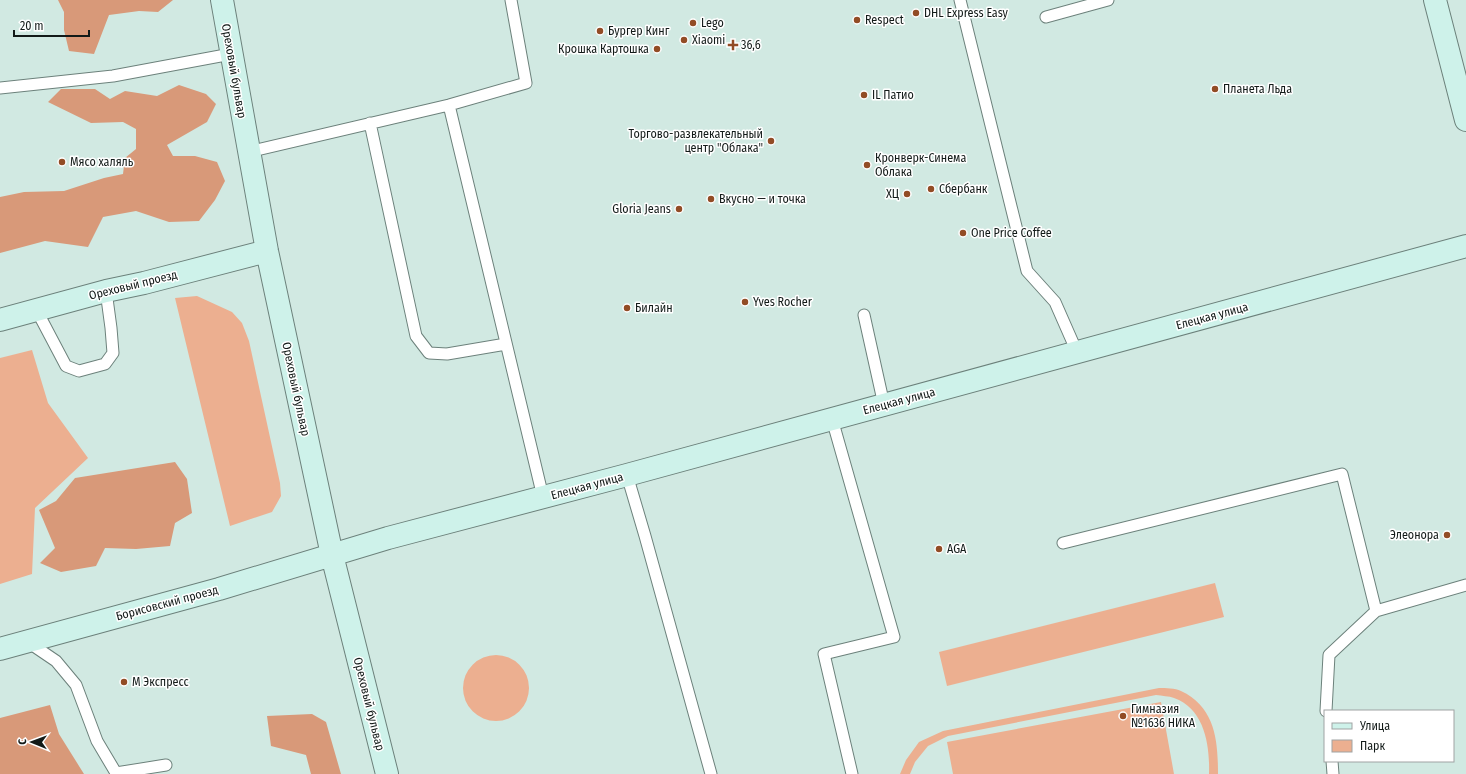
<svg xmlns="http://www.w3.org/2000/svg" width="1466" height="774" viewBox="0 0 1466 774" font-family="'Fira Sans Condensed',sans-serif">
	<rect width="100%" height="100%" fill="#d1e9e2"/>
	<!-- green -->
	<path fill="#ecaf90" d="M197,296L232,312L242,323L249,341L280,483L281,496L272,512L230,526L175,298Z
		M32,350L48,403L88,458L35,508L32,574L0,584V358Z
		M1215,583L1224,617L947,686L939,652Z
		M463 688a33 33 0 1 1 66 0a33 33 0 1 1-66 0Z
		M1159,688C1166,688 1175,688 1181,691C1215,707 1218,740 1218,774H1209C1210,746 1205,709 1174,698C1169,696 1162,696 1156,695L948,736L928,746L915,762L910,774H900L906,760L919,742L943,731Z
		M1161,702L1174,774H953L947,742Z"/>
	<!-- forest -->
	<path fill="#d89979" d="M58,0H173L158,12L139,11L109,15L94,54L69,51L64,30V12Z
		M179,85L206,94L216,104L207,122L167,145L173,156H195L217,162L225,181L215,200L199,221L169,222L136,211L103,217L88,247L45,241L0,253V197L24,192L64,191L104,178L123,174L125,158L136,149V129L123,122L91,123L48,102L61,89H95L110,99L125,91L157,96Z
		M175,462L187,479L192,513L175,523L170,546L136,549L105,548L96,566L61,572L40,563L55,548L39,510L56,501L75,478Z
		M50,705L59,734L84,774H0V718Z
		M312,714L326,722L341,774H311L306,755L271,746L267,716Z"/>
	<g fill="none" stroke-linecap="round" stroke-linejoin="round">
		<!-- lane casing -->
		<g stroke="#6c817b" stroke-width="13">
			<path id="lane" d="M960,0L1027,271L1055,302L1077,352
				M1046,17L1108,0
				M0,88L113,76L231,54
				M449,105L543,497
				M370,123L416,336L429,353L447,354L506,344
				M248,152L449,105L526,83L511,0
				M37,311L66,366L79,371L105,364L113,353L111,328L106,291
				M864,315L884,405
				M832,419L894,637L824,654L852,774
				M627,475L645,536L711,774
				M1063,543L1342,474L1376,611
				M28,642L56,661L76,685L97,741L116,773L166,765
				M1326,711L1329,655L1376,611L1466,585
				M1332,761L1333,774"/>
		</g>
		<!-- secondary casing -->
		<g stroke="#6c817b" stroke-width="24">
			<path id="secondary" d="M222,0L267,251L332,555L387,774
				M1435,0L1466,120
				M0,320L106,291L144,283L267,251
				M0,649L219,589L388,538L627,475L1466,246"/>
		</g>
		<!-- lane -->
		<use href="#lane" stroke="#fff" stroke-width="11"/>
		<!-- secondary -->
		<use href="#secondary" stroke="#cef2ea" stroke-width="22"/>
	</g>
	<!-- markers -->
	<g fill="#924c25" stroke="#fff" stroke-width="1.5">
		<circle cx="916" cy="13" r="4"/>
		<circle cx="857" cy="20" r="4"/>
		<circle cx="693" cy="23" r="4"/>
		<circle cx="600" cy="31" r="4"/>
		<circle cx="684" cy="40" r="4"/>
		<path d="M731 39h4v4h4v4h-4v4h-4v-4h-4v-4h4z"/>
		<circle cx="657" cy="49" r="4"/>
		<circle cx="1215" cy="89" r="4"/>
		<circle cx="864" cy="95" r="4"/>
		<circle cx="771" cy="141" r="4"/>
		<circle cx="62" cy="162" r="4"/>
		<circle cx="867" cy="165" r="4"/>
		<circle cx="931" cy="189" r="4"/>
		<circle cx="907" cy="194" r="4"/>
		<circle cx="711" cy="199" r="4"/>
		<circle cx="679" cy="209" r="4"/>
		<circle cx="963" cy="233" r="4"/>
		<circle cx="745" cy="302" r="4"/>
		<circle cx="627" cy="308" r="4"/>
		<circle cx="1447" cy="535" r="4"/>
		<circle cx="939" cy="549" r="4"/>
		<circle cx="124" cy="682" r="4"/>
		<circle cx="1123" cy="716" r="4"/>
	</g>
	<g text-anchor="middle" stroke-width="3" stroke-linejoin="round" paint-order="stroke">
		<!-- poi labels -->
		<g font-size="12" fill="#121a18" stroke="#fff" text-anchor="start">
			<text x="924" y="17">DHL Express Easy</text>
			<text x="865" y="24">Respect</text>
			<text x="701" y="27">Lego</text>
			<text x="608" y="35">Бургер Кинг</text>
			<text x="692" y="44">Xiaomi</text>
			<text x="741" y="49">36,6</text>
			<text x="649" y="53" text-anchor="end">Крошка Картошка</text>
			<text x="1223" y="93">Планета Льда</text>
			<text x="872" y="99">IL Патио</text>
			<text x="763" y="138" text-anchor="end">Торгово-развлекательный<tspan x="763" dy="14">центр "Облака"</tspan></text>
			<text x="875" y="162">Кронверк-Синема<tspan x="875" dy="14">Облака</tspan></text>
			<text x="70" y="166">Мясо халяль</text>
			<text x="939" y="193">Сбербанк</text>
			<text x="899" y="198" text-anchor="end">ХЦ</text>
			<text x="719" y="203">Вкусно — и точка</text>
			<text x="671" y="213" text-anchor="end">Gloria Jeans</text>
			<text x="971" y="237">One Price Coffee</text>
			<text x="753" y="306">Yves Rocher</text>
			<text x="635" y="312">Билайн</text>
			<text x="1439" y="539" text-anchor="end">Элеонора</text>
			<text x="947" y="553">AGA</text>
			<text x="132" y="686">М Экспресс</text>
			<text x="1131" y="713">Гимназия<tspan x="1131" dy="14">№1636 НИКА</tspan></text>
		</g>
		<!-- street labels -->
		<g font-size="12" fill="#121a18" stroke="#fff">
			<text transform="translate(234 71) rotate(80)" y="4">Ореховый бульвар</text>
			<text transform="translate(133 285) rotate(-14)" y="4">Ореховый проезд</text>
			<text transform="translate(1212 316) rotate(-15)" y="4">Елецкая улица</text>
			<text transform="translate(296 389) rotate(78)" y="4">Ореховый бульвар</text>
			<text transform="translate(899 401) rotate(-15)" y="4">Елецкая улица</text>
			<text transform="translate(587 486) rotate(-15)" y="4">Елецкая улица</text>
			<text transform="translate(167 603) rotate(-15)" y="4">Борисовский проезд</text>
			<text transform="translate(369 704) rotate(76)" y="4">Ореховый бульвар</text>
		</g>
	</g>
	<!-- legend -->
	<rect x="1324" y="710" width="130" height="52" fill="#ffffff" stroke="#a0a3a3"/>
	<rect x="1332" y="723" width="20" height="6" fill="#cef2ea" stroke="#a0a3a3"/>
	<text x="1360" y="730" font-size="12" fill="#121a18">Улица</text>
	<rect x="1332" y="740" width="20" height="12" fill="#ecaf90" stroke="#a0a3a3"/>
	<text x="1360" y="750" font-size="12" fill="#121a18">Парк</text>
	<!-- north arrow -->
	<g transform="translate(32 742) rotate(271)" stroke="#ffffff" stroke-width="3" paint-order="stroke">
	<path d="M0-3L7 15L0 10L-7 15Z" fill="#121a18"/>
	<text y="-6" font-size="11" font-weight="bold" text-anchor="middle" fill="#121a18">С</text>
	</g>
	<!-- scale -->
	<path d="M14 30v6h75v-6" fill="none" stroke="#121a18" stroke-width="2"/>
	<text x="20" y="30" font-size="12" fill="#121a18" stroke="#ffffff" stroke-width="3" paint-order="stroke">20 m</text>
</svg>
